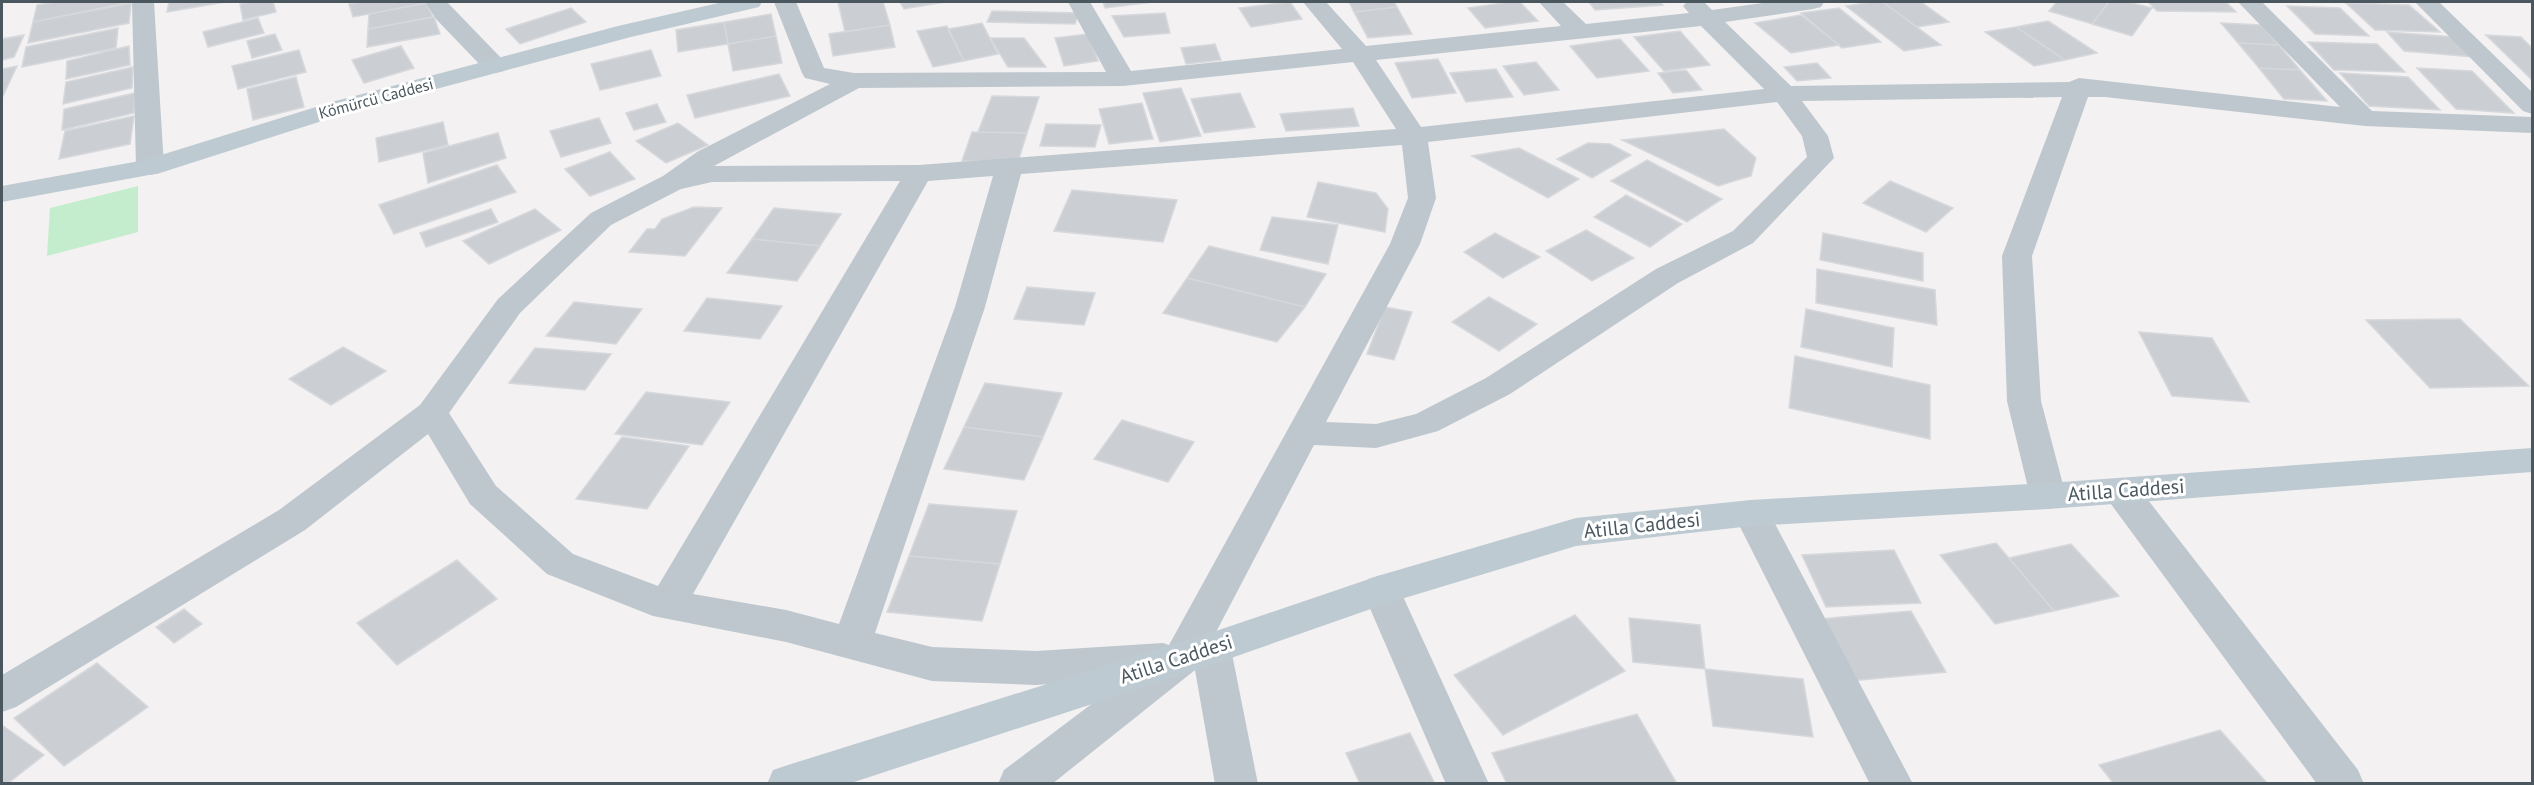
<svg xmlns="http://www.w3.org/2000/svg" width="2534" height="785" viewBox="0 0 2534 785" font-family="'PT Sans',sans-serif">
	<rect width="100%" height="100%" fill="#f3f1f2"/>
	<!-- green -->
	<path fill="#c3edcd" d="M138,186V232L47,256L50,208Z"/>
	<!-- building -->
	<path fill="#cbcfd3" stroke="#d6d8dc" stroke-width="1.5" d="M56,2H131L33,22L37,5Z
		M169,2H225L167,12Z
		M250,2H273L276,12L243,20L240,4Z
		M363,2H425L426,3L353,17L349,4Z
		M838,2H883L890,25L845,32Z
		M900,2H945L904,9Z
		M1103,2H1153L1105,8Z
		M1290,2L1302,19L1251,27L1239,8Z
		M1349,2H1394L1397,7L1354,12Z
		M1510,2H1520L1538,21L1485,28L1468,8Z
		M1589,2H1660L1663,5L1595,10Z
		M1872,2H1883L1941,45L1904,51L1846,6Z
		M1883,2H1921L1949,22L1917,27Z
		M2057,2H2109L2092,24L2049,11Z
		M2109,2H2128L2152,8L2132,36L2092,24Z
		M2148,2H2226L2236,12L2157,11Z
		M131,3L129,23L28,43L33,22Z
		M426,3L433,17L368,29L369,14Z
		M2346,3L2409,5L2440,32L2375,30Z
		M2287,6L2340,8L2369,36L2315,34Z
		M1397,7L1412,34L1368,38L1354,12Z
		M571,8L586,22L520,44L506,29Z
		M1839,8L1881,42L1842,48L1801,13Z
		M992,11L1079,13L1075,24L987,22Z
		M1165,13L1170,33L1124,37L1112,16Z
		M771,14L776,36L728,44L724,22Z
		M1801,15L1839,45L1791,53L1755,23Z
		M434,17L440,34L367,47L368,29Z
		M258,18L264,33L208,47L203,32Z
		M2048,21L2097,53L2065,60L2016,27Z
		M724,22L728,44L678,52L676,30Z
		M982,23L998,54L964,61L948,29Z
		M2221,23L2261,25L2279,45L2238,43Z
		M890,25L895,47L833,56L829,34Z
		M947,26L964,61L933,67L917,31Z
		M2016,27L2065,60L2034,66L1985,32Z
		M118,28L116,48L22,67L26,47Z
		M1680,31L1710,65L1664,71L1634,37Z
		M2387,32L2456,37L2475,57L2404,51Z
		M275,34L282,50L252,58L247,41Z
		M1088,34L1098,61L1064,66L1055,38Z
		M24,35L14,57L2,60V39Z
		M2486,35L2521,37L2532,48V80Z
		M776,36L782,63L733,71L728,44Z
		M990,38H1024L1046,67H1008Z
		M1620,39L1649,71L1597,78L1570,46Z
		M2308,42L2377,44L2405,72L2334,70Z
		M2238,43L2279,45L2300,70L2259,68Z
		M1215,44L1221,60L1186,64L1181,48Z
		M129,46L130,65L66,79L67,61Z
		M401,46L414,68L364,83L352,60Z
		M299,50L306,72L238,89L232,66Z
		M651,50L661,76L600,90L591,64Z
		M1438,59L1456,93L1412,98L1395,63Z
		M1536,62L1559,90L1524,95L1503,66Z
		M1817,63L1831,78L1797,81L1784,67Z
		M17,66L3,96H2V69Z
		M133,67L132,88L63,104L66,82Z
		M2259,68L2300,70L2327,101L2284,99Z
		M2417,68L2472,71L2514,113L2456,109Z
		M1496,69L1513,97L1466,102L1450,73Z
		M1686,70L1702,90L1673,93L1658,73Z
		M2340,73L2408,77L2440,110L2369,106Z
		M779,74L790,96L695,118L687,95Z
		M296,77L304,107L253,120L247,89Z
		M1181,88L1201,136L1160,142L1143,93Z
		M135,93L134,113L62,130L64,109Z
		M1240,93L1255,127L1204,133L1191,99Z
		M992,96L1039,97L1027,133L978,132Z
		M1142,103L1153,139L1109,144L1099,109Z
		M657,104L666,122L634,130L626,113Z
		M1353,108L1359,126L1286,131L1280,114Z
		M134,116L130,144L59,159L65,131Z
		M599,118L611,143L561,157L550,131Z
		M443,122L448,145L379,162L376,138Z
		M678,123L708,145L666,163L636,141Z
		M1046,124L1101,125L1095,147L1040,146Z
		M1724,129L1756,158L1751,176L1718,186L1622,140Z
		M972,132L1027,133L1018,162L962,161Z
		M498,133L506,158L428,183L423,153Z
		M1588,143L1610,144L1631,155L1592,178L1557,159Z
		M1519,148L1579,179L1548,198L1472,156Z
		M610,152L635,179L590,196L565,169Z
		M1647,160L1722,199L1687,222L1611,181Z
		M497,165L516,192L394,234L379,205Z
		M1890,181L1953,208L1926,232L1863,203Z
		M1318,182L1376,193L1388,209L1385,232L1307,217Z
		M1072,190L1177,200L1163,242L1054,231Z
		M1626,195L1682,224L1650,247L1594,217Z
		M694,207L722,208L685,256L629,252L647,229H655L662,219Z
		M774,208L841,214L820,246L752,239Z
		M491,209L498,222L426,247L420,233Z
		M535,209L561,230L489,264L463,241Z
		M1272,217L1338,225L1328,264L1260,250Z
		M1586,230L1634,258L1592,281L1546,251Z
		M1495,233L1540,257L1503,278L1464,252Z
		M1823,233L1923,253V281L1820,260Z
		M752,239L820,246L797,281L727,273Z
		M1209,246L1326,274L1305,307L1187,278Z
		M1817,269L1935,290L1937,325L1816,303Z
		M1187,278L1305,307L1277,342L1163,313Z
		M1027,287L1095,293L1084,325L1014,319Z
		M1489,297L1537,324L1499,351L1452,322Z
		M707,298L782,306L760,339L684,331Z
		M574,302L642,309L616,344L546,336Z
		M1385,307L1412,312L1394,360L1367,354Z
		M1806,309L1894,328L1892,367L1801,347Z
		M2460,319L2529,386L2430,388L2366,320Z
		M2139,332L2212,338L2249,402L2172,396Z
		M343,347L386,371L331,405L289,379Z
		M535,348L611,354L585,390L509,383Z
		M1795,356L1930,385V439L1789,408Z
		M985,383L1062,393L1043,437L964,427Z
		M646,392L730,402L702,445L615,434Z
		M1122,420L1194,442L1168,482L1094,459Z
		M964,427L1043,437L1024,480L944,469Z
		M622,437L689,446L647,509L576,499Z
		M929,504L1017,511L1000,564L909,556Z
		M1996,543L2054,611L1995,624L1940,555Z
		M2071,544L2119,596L2054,611L2009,558Z
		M1894,550L1921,603L1826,607L1802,555Z
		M909,556L1000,564L982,621L887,612Z
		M457,560L497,599L397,665L357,623Z
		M184,609L202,624L174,643L156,627Z
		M1911,611L1946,672L1850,681L1820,619Z
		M1575,615L1625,671L1503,735L1454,675Z
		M1629,618L1700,625L1705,669L1633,662Z
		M97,663L148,707L64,766L14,718Z
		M1705,669L1803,679L1813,737L1713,726Z
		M1637,714L1677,784H1507L1492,753Z
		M2,725L44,755L7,784H2Z
		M2220,730L2268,784H2114L2099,765Z
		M1410,733L1435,784H1360L1346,753Z"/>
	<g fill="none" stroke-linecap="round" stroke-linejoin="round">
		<!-- street -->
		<path fill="#bec7cd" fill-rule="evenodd" d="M132,2H154L164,167L160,173L150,175L140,173L136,167Z
			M425,2H447L504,61L507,66L504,71L495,73L486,71L436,19Z
			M774,2H796L824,68L854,73L1106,72L1068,2H1090L1131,71L1342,49L1303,2H1326L1366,46L1561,26L1539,2H1563L1586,24L1689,13L1683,6L1687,2H1704L1712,10L1770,2H1824L1821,7L1813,9L1725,22L1791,86L2069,82L2079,78L2340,107L2238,2H2262L2372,111L2532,117V133L2365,126L2105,97H2088L2032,256L2041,401L2066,496L2061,505L2048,509L2035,505L2030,496L2007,401L2002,256L2062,97L1802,101L1828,136L1834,158L1753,243L1678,283L1510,394L1438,431L1376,448L1314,445L1215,634L1225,638L1231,649L1258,784H1215L1195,670L1052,784H998L1004,770L1126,678L1036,685L932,681L786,642L653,616L547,574L470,504L428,434L305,530L16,707L2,712V675L279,510L420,405L498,299L591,213L663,176L697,152L830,84L805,78L802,73ZM1701,26L1764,89L1421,127L1376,60ZM1353,62L1396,129L919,165L714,166L859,88L1123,86ZM1777,102L1802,136L1807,157L1733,231L1656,269L1486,378L1416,414L1376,424L1326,422L1420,244L1436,198L1428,142ZM1402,145L1408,198L1390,244L1169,645L1163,643L1036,651L932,647L875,633L985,307L1021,174ZM993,176L955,307L839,624L786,610L693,594L928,181ZM900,181L658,586L573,554L496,486L449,413L520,313L611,225L681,189L712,182Z
			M2415,2H2439L2532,92V114L2523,111Z
			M2121,478L2134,482L2358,770L2364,784H2317L2108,500L2103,491L2108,482Z
			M1751,500L1764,503L1913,784H1870L1733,513L1738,503Z
			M1381,575L1394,579L1400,590L1489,784H1446L1362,590L1368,579Z"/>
		<!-- secondary -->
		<path fill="#becad1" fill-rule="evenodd" d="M723,2H762L759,7L631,37L350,112L160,173L2,202V186L145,160L332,102L618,26Z
			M2532,448V472L2048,509L1751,526L1576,546L1388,603L1211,665L848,784H767L773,770L788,765L1210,633L1381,575L1576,518L1751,500L2048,483Z"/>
	</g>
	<g text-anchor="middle" stroke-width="6" stroke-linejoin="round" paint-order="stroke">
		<!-- far-street labels -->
		<g font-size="16" fill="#4a575e" stroke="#fff">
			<text transform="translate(376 98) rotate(-15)" y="6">Kömürcü Caddesi</text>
		</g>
		<!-- street labels -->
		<g font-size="20" fill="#4a575e" stroke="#fff">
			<text transform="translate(2126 490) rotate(-4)" y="7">Atilla Caddesi</text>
			<text transform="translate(1642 525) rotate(-6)" y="7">Atilla Caddesi</text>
			<text transform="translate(1176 659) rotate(-18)" y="7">Atilla Caddesi</text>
		</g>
	</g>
	<!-- border -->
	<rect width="2534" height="785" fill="none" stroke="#4a575e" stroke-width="6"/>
</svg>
